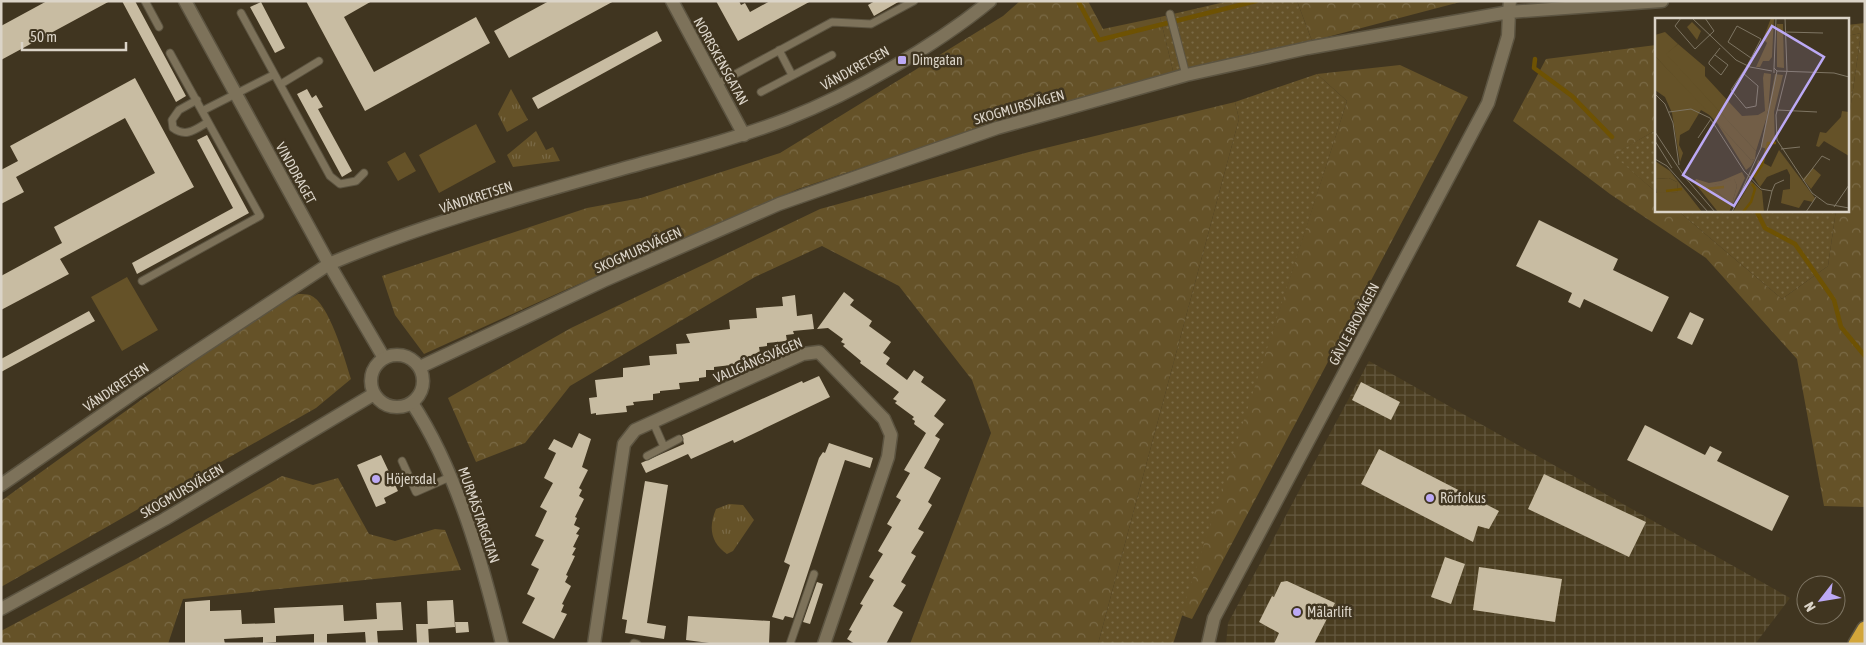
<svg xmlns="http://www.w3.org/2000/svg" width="1866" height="645" viewBox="0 0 1866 645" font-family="'Asap Condensed',sans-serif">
	<defs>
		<pattern id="industrial-grid" width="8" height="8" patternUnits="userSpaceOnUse" patternTransform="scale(1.25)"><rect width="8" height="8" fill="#4a3d20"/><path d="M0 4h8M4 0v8" fill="none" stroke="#64583f"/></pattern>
		<pattern id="grass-dots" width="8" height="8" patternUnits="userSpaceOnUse" patternTransform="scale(1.25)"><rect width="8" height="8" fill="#655228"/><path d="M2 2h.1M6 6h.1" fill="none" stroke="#7a6a46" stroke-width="1.8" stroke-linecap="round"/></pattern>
		<pattern id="forest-crowns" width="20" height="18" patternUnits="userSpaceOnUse" patternTransform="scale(1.25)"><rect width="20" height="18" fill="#655228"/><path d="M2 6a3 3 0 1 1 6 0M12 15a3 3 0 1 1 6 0" fill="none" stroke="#7a6a46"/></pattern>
		<pattern id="park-tufts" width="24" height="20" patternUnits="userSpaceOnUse" patternTransform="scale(1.25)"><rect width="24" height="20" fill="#655228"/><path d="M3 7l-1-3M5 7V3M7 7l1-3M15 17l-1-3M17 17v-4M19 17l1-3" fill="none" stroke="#7a6a46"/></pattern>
	</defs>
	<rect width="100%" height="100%" fill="#403520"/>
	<!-- industrial -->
	<path fill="url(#industrial-grid)" d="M1369,361L1790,598L1755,644H1226L1228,623Z"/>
	<!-- grass -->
	<path fill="url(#grass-dots)" d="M1229,1H1297L1312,41L1174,75L1160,17Z
		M1861,33L1847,132V36Z
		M1317,74L1347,101L1173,644H1098L1239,119L1235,102Z
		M1656,130V192L1612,155Z
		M1677,210H1836L1828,266L1782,299Z"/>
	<!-- forest -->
	<path fill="url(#forest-crowns)" d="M1020,1H1088L1103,29L1160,17L1174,75L1019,115L798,189L563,291L424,354L395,315L382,276L587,208L641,198L780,153L1003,16Z
		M1297,1H1464L1312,41Z
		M1865,23V507L1824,506L1797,359L1706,258L1610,194L1513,121L1546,59L1656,45V130L1613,155L1656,192V210H1677L1782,299L1828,266L1836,210H1847V132L1861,33L1847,36V25Z
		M1400,65L1468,97L1192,619L1181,615L1347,101L1317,74Z
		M1235,102L1239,119L1098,644H910L991,433L972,380L899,286L822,246L755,277L570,386L525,443L476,462L448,398L571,328L820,209L1029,152Z
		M298,294C302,294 307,294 310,295C329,302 345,360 351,379L316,408L1,587V501L260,314Z
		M282,476L313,485L338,478L369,534L395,541L435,529L445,530L461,570L183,599L168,644H1V631L136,559Z"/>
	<!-- park -->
	<path fill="url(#park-tufts)" d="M511,89L528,120L507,132L498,114Z
		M536,131L546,150L553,147L560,161L513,167L507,155Z
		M729,504L743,505L754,520L733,551L727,554C711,543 708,528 716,509Z"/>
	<!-- garden -->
	<path fill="#655228" d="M476,124L496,162L439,193L419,155Z
		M405,152L416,171L398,181L387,162Z
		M127,277L158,330L122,351L91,297Z"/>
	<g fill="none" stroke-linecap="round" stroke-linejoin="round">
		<!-- stream -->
		<path stroke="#6e5203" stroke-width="4.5" d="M1078,1L1099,40L1256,1
			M1535,59L1534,68L1572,96L1612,137
			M1756,210L1765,228L1795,244L1834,300L1841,327L1865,356"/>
	</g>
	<!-- building -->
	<path fill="#c8bca2" d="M47,1H110L1,60V26Z
		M122,1H135L186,96L176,102Z
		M306,1H372L344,17L374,72L476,17L490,43L365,111Z
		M549,1H614L509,58L494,31Z
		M716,1H739L741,5L745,3L750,12L770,1H811L738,41Z
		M875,1H900L874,16L868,5Z
		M261,2L285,48L275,53L250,7Z
		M657,31L662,41L538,109L532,98Z
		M135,78L194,187L60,259L69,274L1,310V276L62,243L54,227L155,173L125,118L16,177L24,192L1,204V170L18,161L10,146Z
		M307,89L312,98L316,95L323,107L318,109L352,171L342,177L297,94Z
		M207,135L249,213L137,274L132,263L233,208L197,140Z
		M1539,220L1618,259L1613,270L1669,297L1652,332L1584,299L1580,308L1568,302L1572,293L1516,266Z
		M844,292L854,300L850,305L872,321L869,326L891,342L883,353L890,358L886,364L907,380L914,370L924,377L921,382L946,400L934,416L944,424L935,436L940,439L924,468L941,478L928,502L932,505L918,529L924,532L911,553L916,556L901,582L906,585L893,606L903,612L886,644H855L847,639L852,631L849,630L863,605L860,604L874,580L869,577L883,554L878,551L892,527L887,524L901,500L896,497L910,473L904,470L926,433L914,424L915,421L912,419L914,417L895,403L897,401L893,399L899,392L860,363L861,361L843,346L845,344L841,342L843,339L828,328L817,329Z
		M795,295L797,316L812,314L814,329L793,331L794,334L786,335L787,341L767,343V346L759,347L760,353L753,354V358L740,360V364L714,367V370H706V377L699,378V381L679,383L680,389L660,391V393L653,394V400L633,402L634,405L626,406L627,412L596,415V413L591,414L589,398L597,397L595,380L623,377V368L650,365L649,356L677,354L676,344L690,343L686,334L730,329L729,320L757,318L756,308L783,306L782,297Z
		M89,311L95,321L1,372V359Z
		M1690,312L1704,319L1692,345L1677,338Z
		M819,376L830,397L734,443L733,440L691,459L688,454L646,473L641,463L684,444L682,435L802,381L803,383Z
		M1361,382L1400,402L1391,420L1352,400Z
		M1645,425L1705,455L1710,446L1722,452L1717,461L1789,496L1772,531L1627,460Z
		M579,433L591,439L582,467L588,470L579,488L582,490L579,496L584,499L575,517L577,518L574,525L580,528L576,534L579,535L573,547L576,548L572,555L575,556L566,575L568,576L565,582L571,586L562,604L564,605L561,612L567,614L554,639L522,623L535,598L527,594L539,569L531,565L544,540L535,536L547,511L540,507L553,483L544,478L556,453L548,449L554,439L572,448Z
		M829,443L873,458L870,468L845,460L793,618L785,616L783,620L772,617L790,565L784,562L819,458L823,452L825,453Z
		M1379,449L1499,511L1489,529L1478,526L1473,542L1361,484Z
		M381,455L398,491L384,498L386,503L376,507L357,465Z
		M1544,474L1646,522L1629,557L1528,509Z
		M645,481L668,485L647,623L666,626L664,639L625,633L627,620L622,619Z
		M1445,557L1465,564L1451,604L1431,597Z
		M1479,567L1562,579L1555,622L1473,610Z
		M1287,581L1335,603L1314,644H1274L1279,633L1259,622L1272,596L1274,597L1281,582Z
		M817,582L823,584L810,624L803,622Z
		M210,600V611L241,610L242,624L275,623L274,608L343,605L344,621L377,619L376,603L401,602L403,630L377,631L378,644H366L365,632L327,634V644H314V634L276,636V642L263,643V637L224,639L225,644H185V602Z
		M453,600L455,627L428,629L427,601Z
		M688,616L770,621L769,644H717L686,640Z
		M455,622H468L469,632L456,633Z
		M416,624H428L429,643L417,644Z"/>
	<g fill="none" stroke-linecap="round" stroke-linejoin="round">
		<!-- service casing -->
		<g stroke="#5c5441" stroke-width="9">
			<path id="service" d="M145,1L159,27
				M241,13L330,176L340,184L356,181L364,173
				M1170,14L1186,75
				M779,50L792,75
				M281,84L319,61
				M717,84L832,22L871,24L914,1
				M761,92L832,55
				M197,100L179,110L172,120L173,128C186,138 196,129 208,122
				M202,111L273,75
				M142,281L260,216L170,53
				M653,422L664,447
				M647,456L679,439
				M402,461L416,492L450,477
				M634,643L637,644
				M790,644L814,574"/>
		</g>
		<!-- minor casing -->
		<g stroke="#5c5441" stroke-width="15">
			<path id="minor" d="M185,1L329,264L384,358
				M672,1L744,135
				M1509,12L1510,1
				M412,403C457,471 483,565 502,644
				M1,485L135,392L329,264C430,221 538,193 643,163C691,150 740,137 787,119C853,93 935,46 990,1
				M594,644L624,444L635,430L803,354L819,352L884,419L891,435L888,457L824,644"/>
		</g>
		<!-- tertiary casing -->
		<g stroke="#5c5441" stroke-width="15">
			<path id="tertiary" d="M371 381a26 26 0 1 1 52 0a26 26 0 1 1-52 0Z
				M420,367L603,281L779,204L997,128L1186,75L1308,48L1509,12L1662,1
				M1,609L165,519L374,394
				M1208,644L1214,618L1488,103L1508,36L1509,12"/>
		</g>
		<!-- motorway casing -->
		<g stroke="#5c5441" stroke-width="18">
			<path id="motorway" d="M1856,644L1865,629"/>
		</g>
		<!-- service -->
		<use href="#service" stroke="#7d725a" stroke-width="7"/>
		<!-- minor -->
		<use href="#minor" stroke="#7d725a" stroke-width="12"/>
		<!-- tertiary -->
		<use href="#tertiary" stroke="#7d725a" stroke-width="12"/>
		<!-- motorway -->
		<use href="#motorway" stroke="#d3a63a" stroke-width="15"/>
	</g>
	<!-- markers -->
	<g fill="#bca9f5" stroke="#403520" stroke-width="2">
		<rect x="897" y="55" width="10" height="10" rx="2.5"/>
		<circle cx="376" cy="479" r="5"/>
		<circle cx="1430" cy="498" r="5"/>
		<circle cx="1297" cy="612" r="5"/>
	</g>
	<g text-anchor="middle" stroke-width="5" stroke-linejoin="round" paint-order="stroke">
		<!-- poi labels -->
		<g font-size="14" fill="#dbd4c8" stroke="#403520" text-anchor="start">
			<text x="912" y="65">Dimgatan</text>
			<text x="386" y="484">Höjersdal</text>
			<text x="1440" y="503">Rörfokus</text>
			<text x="1307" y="617">Mälarlift</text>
		</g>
		<!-- street labels -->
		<g font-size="14" fill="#dbd4c8" stroke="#403520">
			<text transform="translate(721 61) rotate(61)" y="5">NORRSKENSGATAN</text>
			<text transform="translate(855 68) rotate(-29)" y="5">VÄNDKRETSEN</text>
			<text transform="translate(1019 107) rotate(-16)" y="5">SKOGMURSVÄGEN</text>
			<text transform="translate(296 173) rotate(61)" y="5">VINDDRAGET</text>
			<text transform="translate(476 197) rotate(-18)" y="5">VÄNDKRETSEN</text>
			<text transform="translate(638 250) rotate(-24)" y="5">SKOGMURSVÄGEN</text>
			<text transform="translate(1354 324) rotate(-62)" y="5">GÄVLE BROVÄGEN</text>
			<text transform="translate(758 360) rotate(-23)" y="5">VALLGÅNGSVÄGEN</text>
			<text transform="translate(116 387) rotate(-34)" y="5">VÄNDKRETSEN</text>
			<text transform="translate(182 491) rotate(-30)" y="5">SKOGMURSVÄGEN</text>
			<text transform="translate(479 515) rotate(71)" y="5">MURMÄSTARGATAN</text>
		</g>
	</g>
	<!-- overview -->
	<g transform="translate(1655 18)">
		<rect width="194" height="194" fill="#403520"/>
		<path d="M10,14L23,26L12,36L101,133L100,141L96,142L0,38V17ZM14,160L22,164L23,174L2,177L0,161ZM79,160L82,168L77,186L60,172L59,167Z" fill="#655228"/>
		<path d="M116,0H119L117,39L114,43H108L105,49H101L112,25L108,21ZM37,4L46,13L42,22L32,9ZM122,6H128L129,50L122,49ZM23,26L50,49V58L87,98L103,97L110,93L108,60L109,55L116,56L113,95L101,133L11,36ZM0,38L58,99L46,92L34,112L25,117L24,127L28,135L25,144L17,95L10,79L0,72ZM120,56L128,57L119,94L120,126H114L112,131L106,129ZM187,93L194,94V138L169,123L164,129L161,128L165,114L171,115L186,99ZM62,105L96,142L100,141L96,148L91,152ZM124,132L160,180L158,184L149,182L144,190L126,185L128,172L135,171V157L132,151L112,159L105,169L98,158L103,142L116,149ZM0,143L15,153L47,194H1L0,175L23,174L22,164L14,160L0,161ZM158,150L166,157L156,171L148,161ZM87,154L90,160L74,194H63L39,164L41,161L54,165L66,163ZM79,161L82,168L77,186L60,172V167ZM96,163L107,173L109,194H78Z" fill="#655228" fill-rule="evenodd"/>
		<path fill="none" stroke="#6e5203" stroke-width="2.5" d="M99,159L107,147L113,125H121M41,166L50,171L69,169M11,173L27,171M88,194L96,184L100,171L97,166"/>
		<path fill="none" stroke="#7e7563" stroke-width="1" d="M26,0L20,8L40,31L59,13L50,0M37,0L81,42L95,49L117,53M130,0L132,53L121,97L122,122L157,175L172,186L194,190M130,14L168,15M60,37L73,47L66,57L54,46V44L65,30M119,50L121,0M122,53L179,55L194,59M88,55L103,68L101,88L91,90L76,72L92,48L106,21L82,8L73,24L96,40M0,76L10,86L18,105L24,147M122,92L162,94M14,94L36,91L55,100L89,153L106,171L117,173L120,166L129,162M0,114L29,158L60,194M43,120L56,101M0,123L17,150M126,131L145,129M0,141L12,148L53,194M148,163L167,138L175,142M179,189L194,167M77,194L106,130L122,53L119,50V55M112,194L117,173M151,194L161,179"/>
		<path fill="#bca9f5" fill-opacity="0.15" stroke="#bca9f5" stroke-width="2.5" d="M117,8L169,39L79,188L28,157Z"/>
		<rect width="194" height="194" fill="none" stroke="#dbd4c8" stroke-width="2.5"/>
	</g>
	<!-- border -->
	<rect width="1866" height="645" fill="none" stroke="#dbd4c8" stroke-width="5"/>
	<!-- north arrow -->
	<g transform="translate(1821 600) rotate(239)"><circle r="24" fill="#403520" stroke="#7e7563"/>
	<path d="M0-4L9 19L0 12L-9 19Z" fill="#bca9f5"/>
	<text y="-8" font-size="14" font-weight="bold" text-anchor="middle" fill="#dbd4c8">N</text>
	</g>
	<!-- scale -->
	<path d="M22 42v8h104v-8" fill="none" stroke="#dbd4c8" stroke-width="2.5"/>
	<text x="30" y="42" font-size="15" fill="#dbd4c8" stroke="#403520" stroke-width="4" paint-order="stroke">50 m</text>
</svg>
